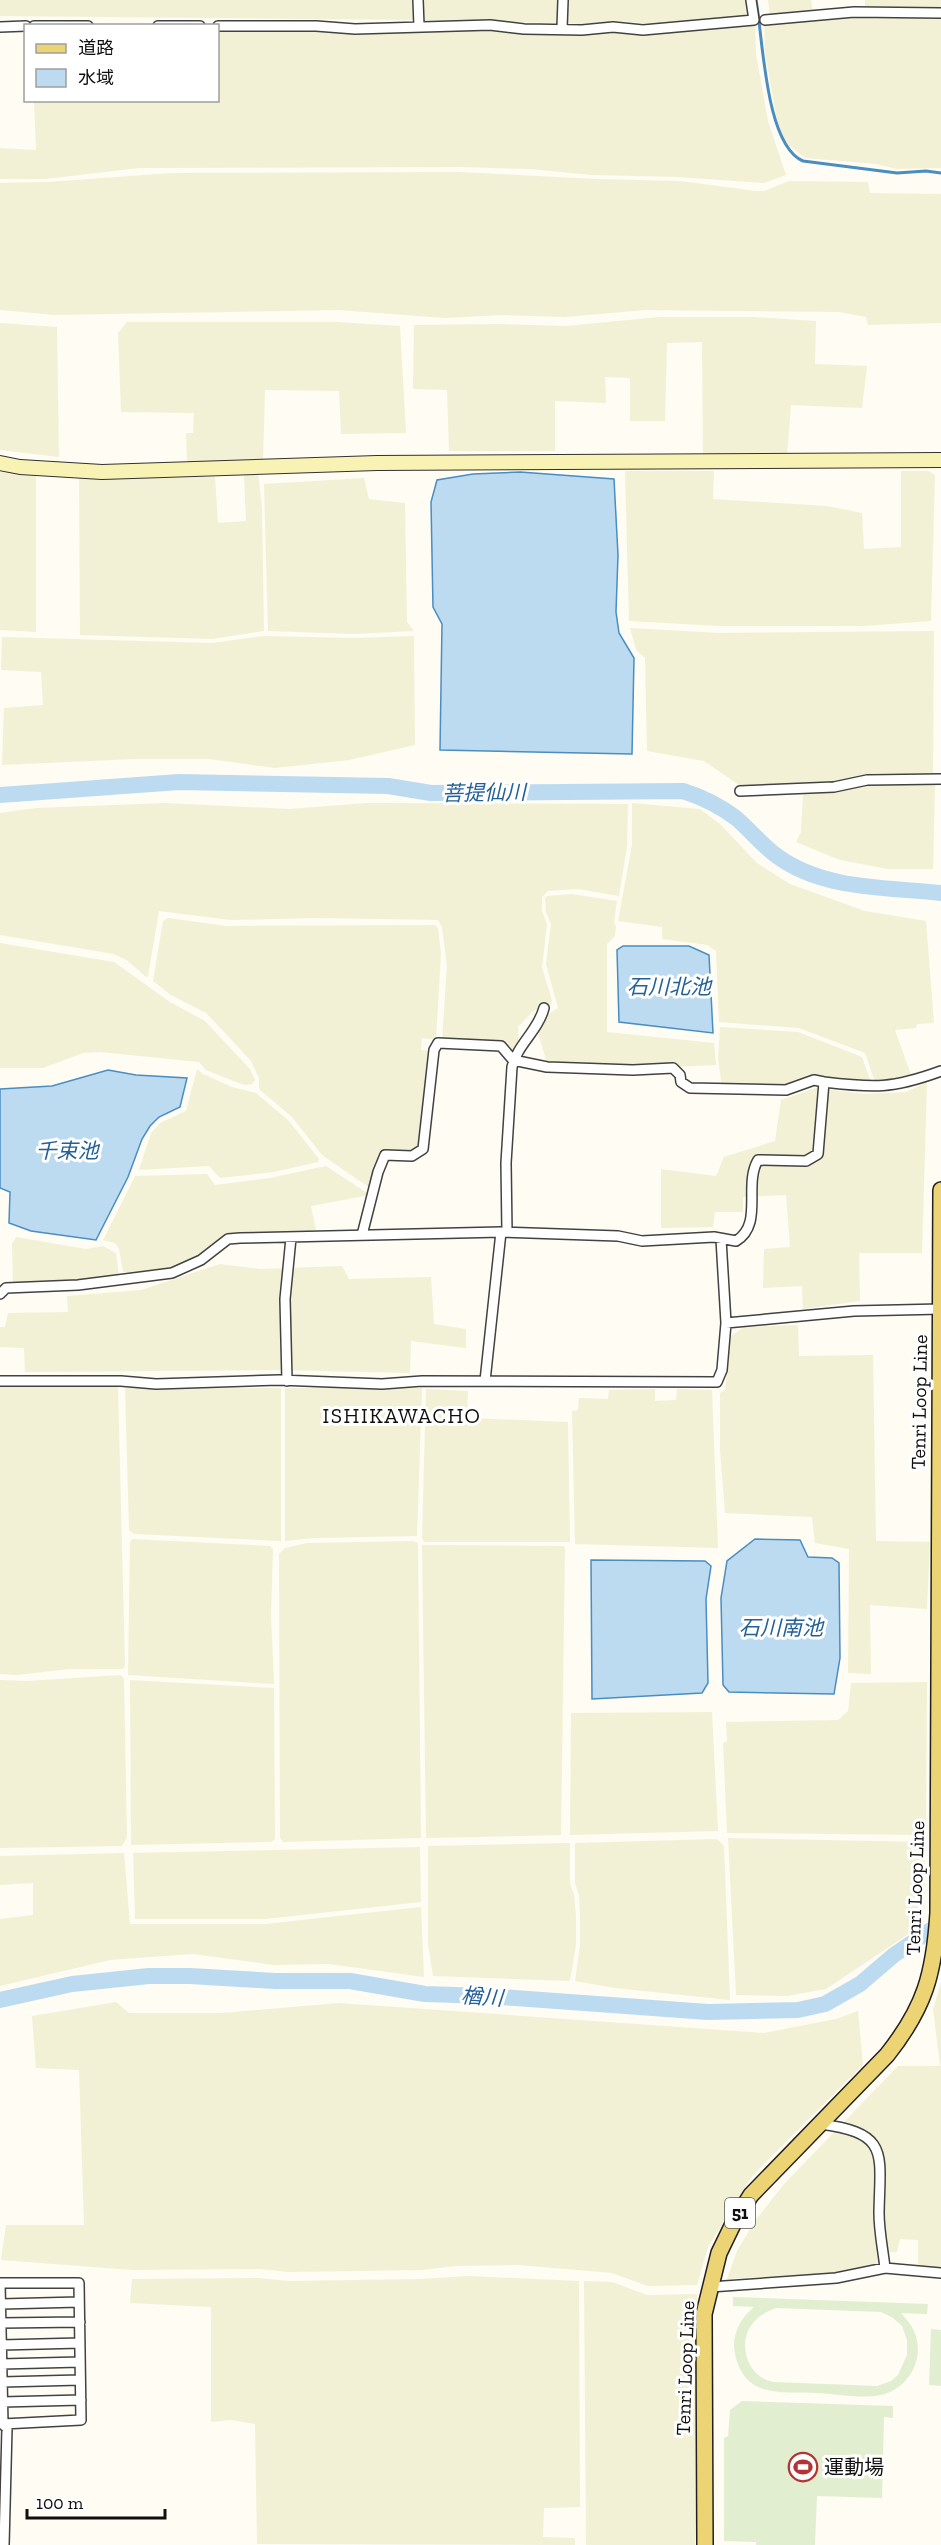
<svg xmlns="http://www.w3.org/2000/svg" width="941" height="2545" viewBox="0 0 941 2545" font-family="'Zilla Slab','Noto Sans JP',serif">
	<rect width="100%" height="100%" fill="#fefcf3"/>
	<!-- farmland -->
	<path fill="#f2f1d5" d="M0,0H415V20L0,16Z
		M420,0H562L561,23L420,20Z
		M567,0H747L750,17H726L657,24L616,21L580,24L566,23Z
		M768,0H811L813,13L770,17Z
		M865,0H941V8H865Z
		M865,15H941V168L897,169L876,164L805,158L785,142L777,120L765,53L764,22Z
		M755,22L756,54L768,121L786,175L764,183L678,177L592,175L530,169L459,167L139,168L45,179H0V148L36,150L34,101L218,100V26L453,27L533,32Z
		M459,172L597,179L680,181L756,191H764L789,181L868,182L870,193L941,194V323L868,325L866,317L839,312L645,310L565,317L501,315L445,318L338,310L55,315L0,310V183L47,182L172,173Z
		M660,317H753L816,321L815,364L867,366L862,408L791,405L787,455L703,457L702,342L667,343L665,421H630V378L605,377L606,403L555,401V451H449L447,390L413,389L414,325L502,324L566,326Z
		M127,322H337L400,326L406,433L341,434L339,391L265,390L263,460L187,463L186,433H193L194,413L121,412L118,333Z
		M0,323L57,327L59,457L0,450Z
		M625,471H714L713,499L827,506L862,513L864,549L901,547V471H928L935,475L931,621L864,626H719L629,621Z
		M0,472L36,474V632L0,630Z
		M258,472L262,508L264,631L212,639L80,635L79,478L215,477L218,523L246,521L244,476Z
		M364,478L369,499L405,503L407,622L414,631L354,634L268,631L264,484Z
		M630,628L720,633L934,631L933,774L874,773L834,781L742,787L704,761L647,751L645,658L636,650Z
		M264,636L354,638L414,636L415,745L349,760L275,768L209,759H134L2,765L4,708L43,705L41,672L1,670L2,637L212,643Z
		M874,783L935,785L933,869H888L840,860L796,842L801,832L803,794L835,791Z
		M166,803L289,809L367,803L628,804L627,847L619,896L578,889L548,891L542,897V911L547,925L542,967L552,1001L550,1006L533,1011L518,1027L519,1042L512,1050L505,1046L442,1041L447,966L442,927L438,920L318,918L230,920L159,911L148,976L146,977L128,961L114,954L0,935V813L36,808Z
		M632,803L700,809L721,825L757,863L790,884L865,911L926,921L934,1023L917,1024L916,1028L895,1030L911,1075L875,1082L865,1053L799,1028L719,1022L716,951L707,945L662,939V927L618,921L632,845Z
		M572,894L617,901L614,923L616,926L615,936L607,944V1032L714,1043L716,1065L672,1067L547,1063L535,1023L558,1008L546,964L551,924L546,912L545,898L547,896Z
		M168,918L226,926L435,925L438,928L441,953L436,1040L422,1038L421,1050L431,1051L423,1149L415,1154L390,1151L373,1190L322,1155L292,1117L259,1089V1078L251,1061L227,1035L206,1013L171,995L153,981L163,921Z
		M0,943L114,962L170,1002L205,1021L250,1069L255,1080L252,1084L245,1085L236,1082L206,1070L199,1062L100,1052L83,1053L43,1068H0Z
		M720,1027L798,1032L862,1057L871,1082L812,1078L787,1087L722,1088L718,1059Z
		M197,1069L203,1074L232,1087L256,1093L289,1121L319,1159L318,1162L274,1172L220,1178L209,1166L139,1170L151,1133L160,1123L186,1111Z
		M927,1082L922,1253H859L860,1301L803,1309L802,1286L763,1288L764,1249L790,1247L786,1195L743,1197V1212H715L713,1227L661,1228V1169L716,1176L724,1157L775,1141L781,1100L816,1088L864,1094L906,1092Z
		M326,1166L370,1195L311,1206L316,1230L287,1236H230L199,1258L155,1274L123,1272L119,1249L115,1243L103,1240L135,1176L207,1174L215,1185L270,1178Z
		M16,1237L86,1249L103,1246L116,1253L119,1276L103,1280L13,1284L12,1244Z
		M220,1264L261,1269L342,1266L349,1279L431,1277L434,1324L466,1329V1348L411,1341L410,1373L274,1370L25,1372L24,1348L0,1347V1327H5L8,1313L68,1312L67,1296L141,1290Z
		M798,1325L799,1356L873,1355L876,1541L930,1542L927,1609L870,1605L871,1674L848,1673L849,1549L815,1543L812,1517L725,1513L720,1450V1393L725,1390L731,1336L744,1327Z
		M0,1387H118L125,1666L122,1669H70L17,1675L0,1674Z
		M125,1388H281V1541L134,1534L129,1530Z
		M285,1388H422L417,1536L315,1538L285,1541Z
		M426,1389L468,1391L467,1418L568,1422L570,1542H424L422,1538Z
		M655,1389V1401L676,1400L677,1389L712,1390L718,1548L575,1544L572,1411L578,1410L579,1398L608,1399L609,1390Z
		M132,1539L270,1546L273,1549L271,1615L274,1684L128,1675L130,1542Z
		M413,1541L418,1543L421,1838L283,1842L280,1838L279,1554L285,1548L307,1543Z
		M422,1545L563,1546L565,1548L561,1835L426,1838Z
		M121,1675L124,1679L127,1837L122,1846L0,1848V1680L27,1681Z
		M130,1680L274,1688L275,1839L271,1842L131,1845Z
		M927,1682L926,1835L727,1833L723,1743L727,1741L726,1722L838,1720L848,1711L851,1683Z
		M712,1712L718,1831L570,1835L571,1713Z
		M728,1838L925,1842V1907L921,1919L910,1933L826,1989L787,1996L736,1995Z
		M717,1839L724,1846L730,2000L615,1988L575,1981L580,1945V1916L579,1895L575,1883V1843Z
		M570,1843V1883L574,1895L576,1916V1945L570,1981L433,1976L428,1944V1846Z
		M420,1847L421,1902L265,1919H135L133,1853Z
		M124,1853L130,1924H265L421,1907L424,1977L329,1964L274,1965L192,1954L110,1960L0,1986V1919L33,1915V1883L0,1885V1856Z
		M941,1983V2270L918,2267V2240L900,2239L897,2252L880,2253L879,2265L829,2273L727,2279L737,2251L755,2221L784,2184L898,2066H940L933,2009Z
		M116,2002L129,2013H222L339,2003L764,2033L836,2019L858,2011L863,2065L752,2176L708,2247L697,2285L648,2286L612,2273L519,2265L456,2266L422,2270L288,2272L259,2269L132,2270L1,2260L6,2225H84L79,2070L36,2068L32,2016Z
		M468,2276L579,2281L580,2507L544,2508L543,2537L575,2538V2545L257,2544L255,2424L231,2420L211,2422V2307L130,2303L132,2279L258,2278L288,2281L421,2279Z
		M584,2281L612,2282L647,2295L697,2294L695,2545H586Z"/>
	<!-- pitch -->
	<path fill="#e2eed0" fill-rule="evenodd" d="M733,2297L928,2304L927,2314L901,2313C906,2319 911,2324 914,2331C926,2358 909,2389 881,2395C861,2399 837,2394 817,2393C797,2392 772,2395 754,2385C741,2377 735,2360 734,2346C734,2330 742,2317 754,2307L733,2306ZM776,2308L881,2312L893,2318L902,2326L907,2340V2355L898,2375L891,2381L877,2386L774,2382C748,2379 736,2343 753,2323C759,2316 767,2311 776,2308Z
		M931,2329L941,2330V2386L929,2385Z
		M742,2401L893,2406V2418L884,2417L882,2498L817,2496L815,2545H756V2542L724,2541V2438L728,2436L730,2410Z"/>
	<!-- water -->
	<path fill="#bcdbf1" stroke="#498dc1" stroke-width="1.5" d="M520,472L614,479L618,555L616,612L619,633L634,658L632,754L440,750L442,624L433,607L431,502L437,480L473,474Z
		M623,946H689L709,955L713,1033L619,1022L617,950Z
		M108,1070L136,1075L187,1078L180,1107L159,1117L150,1126L142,1139L128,1177L96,1240L31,1231L9,1223L10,1192L0,1188V1089L52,1086Z
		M755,1539L800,1540L808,1557L832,1558L839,1563L840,1658L834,1694L729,1692L723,1685L721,1598L727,1561Z
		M591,1560L705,1561L711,1566L706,1599L708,1683L702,1693L592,1699Z"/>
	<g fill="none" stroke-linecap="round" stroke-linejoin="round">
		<!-- stream -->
		<path stroke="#498dc1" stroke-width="3" d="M756,0C763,37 765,145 803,161L897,173L926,171L941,173"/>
		<!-- river -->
		<path stroke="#bcdbf1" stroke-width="16" d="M0,795L179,782L388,786L431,793L683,791C702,797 720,806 736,818C750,830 762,845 777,856C823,890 886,887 941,893
			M0,2000L72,1984L149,1976H190L275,1981H350L425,1994L487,1996L708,2012L798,2010L825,2004L860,1984L894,1955L941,1923"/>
		<!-- street casing -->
		<g stroke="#424242" stroke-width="12">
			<path id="street" d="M418,0L419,26
				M765,20L854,12L941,13
				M34,26H88
				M158,26H200
				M218,26H316L355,29L490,25L524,29L582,30L613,27L643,30L754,20L751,0
				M0,27L26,26
				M562,28L563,0
				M740,791L834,787L867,780L941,779
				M507,1232L506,1163L512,1067C517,1045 538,1031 544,1008
				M362,1235L378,1172L385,1155L412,1156L423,1149L434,1050L438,1043L501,1046L513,1060L547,1067L633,1070L673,1068L680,1075L681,1082L690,1088L786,1090L814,1080L824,1082
				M721,1239L726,1323
				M0,1294L6,1288L78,1285L172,1273L201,1260L228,1239L240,1238L501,1232L618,1236L642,1241L714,1237L736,1241C764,1224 743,1185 758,1160L806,1161L818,1154L824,1082C874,1088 892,1089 941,1071
				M0,1381H121L156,1384L279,1380L382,1384L422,1381L717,1382L722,1370L726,1323L854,1311L941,1309
				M287,1381L285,1299L291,1238
				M485,1381L501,1232
				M820,2124C890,2133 880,2153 879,2213C879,2231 883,2250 885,2268
				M0,2283H79L81,2420L3,2424Z
				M710,2287L836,2278L885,2268L941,2273
				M1,2304L79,2302
				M1,2323L80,2322
				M1,2345L80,2343
				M1,2364L80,2362
				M2,2382L80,2380
				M2,2402L81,2400
				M0,2422L7,2428L4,2545"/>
		</g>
		<!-- secondary casing -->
		<g stroke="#313131" stroke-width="16">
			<path id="secondary" d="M0,463L20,467L102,472L377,463L941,460"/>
		</g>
		<!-- primary casing -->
		<g stroke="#202020" stroke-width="18">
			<path id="primary" d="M705,2545L704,2314L719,2253L734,2222L751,2195L887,2055C925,2007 934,1974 938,1913L941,1190"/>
		</g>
		<!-- street -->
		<use href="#street" stroke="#fff" stroke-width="9"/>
		<!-- secondary -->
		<use href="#secondary" stroke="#f8f3b4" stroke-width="14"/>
		<!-- primary -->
		<use href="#primary" stroke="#ecd475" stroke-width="15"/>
	</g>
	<!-- icons -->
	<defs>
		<g id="stadium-ring" transform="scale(1.5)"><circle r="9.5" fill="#fff" stroke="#b43334" stroke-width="1.5"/><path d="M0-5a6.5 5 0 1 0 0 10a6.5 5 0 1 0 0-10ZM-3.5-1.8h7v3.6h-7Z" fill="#b43334"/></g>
	</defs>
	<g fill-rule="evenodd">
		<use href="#stadium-ring" x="803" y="2467"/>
	</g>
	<g text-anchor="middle" stroke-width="6" stroke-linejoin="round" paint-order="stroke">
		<!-- shield labels -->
		<rect fill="#fff" stroke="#575757" stroke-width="1.5" x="725" y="2198" width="30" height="30" rx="4.5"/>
		<g font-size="18" font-weight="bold" fill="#0f0f0f">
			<text x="740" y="2219">51</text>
		</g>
		<!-- street labels -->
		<g font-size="20" fill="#0f0f0f" stroke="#fff">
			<text transform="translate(919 1402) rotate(-89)" y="7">Tenri Loop Line</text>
			<text transform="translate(915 1888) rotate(-88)" y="7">Tenri Loop Line</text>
			<text transform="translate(685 2368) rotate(-88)" y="7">Tenri Loop Line</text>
		</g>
		<!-- poi labels -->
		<g font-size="20" fill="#0f0f0f" stroke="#fff" text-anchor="start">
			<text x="824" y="2474">運動場</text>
		</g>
		<!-- water labels -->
		<g font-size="21" font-style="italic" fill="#236097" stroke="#fff">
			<text transform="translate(484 793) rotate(-1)" y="7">菩提仙川</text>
			<text x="669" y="994">石川北池</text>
			<text x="67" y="1158">千束池</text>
			<text x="781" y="1635">石川南池</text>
			<text transform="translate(482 1997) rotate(4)" y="7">楢川</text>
		</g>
		<!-- neighbourhood labels -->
		<g font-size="21" letter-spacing="1.5" fill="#0f0f0f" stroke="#fff">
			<text x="402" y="1423">ISHIKAWACHO</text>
		</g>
	</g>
	<!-- legend -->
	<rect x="24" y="24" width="195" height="78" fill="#ffffff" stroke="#9f9f9f" stroke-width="1.5"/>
	<rect x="36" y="44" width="30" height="9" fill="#ecd475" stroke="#9f9f9f" stroke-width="1.5"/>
	<text x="78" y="54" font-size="18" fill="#0f0f0f">道路</text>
	<rect x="36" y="69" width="30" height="18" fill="#bcdbf1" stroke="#9f9f9f" stroke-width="1.5"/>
	<text x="78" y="84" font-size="18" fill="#0f0f0f">水域</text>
	<!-- scale -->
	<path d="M27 2509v9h138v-9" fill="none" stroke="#0f0f0f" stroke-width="3"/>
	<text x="36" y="2509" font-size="18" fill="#0f0f0f" stroke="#ffffff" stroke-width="4.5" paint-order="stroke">100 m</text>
</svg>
